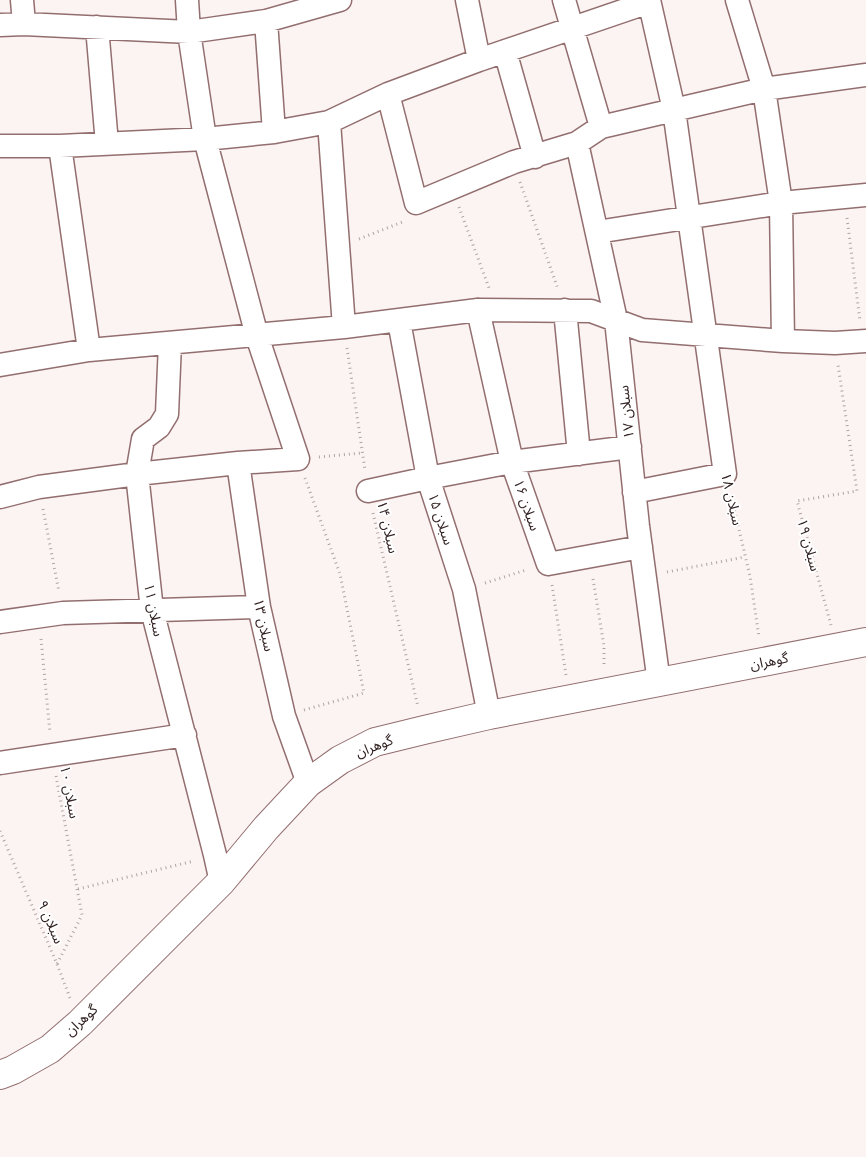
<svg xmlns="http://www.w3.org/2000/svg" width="866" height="1157" viewBox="0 0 866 1157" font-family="Helvetica,'Noto Sans Arabic',sans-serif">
	<rect width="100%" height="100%" fill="#fcf3f3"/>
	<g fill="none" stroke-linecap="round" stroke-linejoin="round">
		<!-- minor casing -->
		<g stroke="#936e6e" stroke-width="25">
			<path id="minor" d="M22,0L24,24
				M467,0L479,60
				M564,0L601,127
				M737,0L764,89L781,203L783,341
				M266,21L274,132
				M0,25L24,24L189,32L266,21L340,0
				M97,27L107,144
				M505,51L535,157
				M388,94L416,203L514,162L577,143L601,127L764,89L866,75
				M329,122L344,327
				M577,143L616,320L638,526L659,683
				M0,146H60L205,139L274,132L329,122L388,94L479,60L649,2
				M60,146L89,350
				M597,232L781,203L866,195
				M478,310L512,462L548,564L641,547
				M565,310L579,454
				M399,321L428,478L464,589L489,715
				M170,343L167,414L159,427L143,439L137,474L152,610L215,855L221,882
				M0,365L89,350L344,327L478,310L591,311L642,330L783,341L835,343L866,341
				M238,463L259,607L284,716L308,783
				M368,491L428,478L512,462L630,447
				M634,492L725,474L674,110L649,0
				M0,497L39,487L137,474L238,463L298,459L257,336L205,139L189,32L187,0
				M0,622L63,613L259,607
				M0,763L185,735"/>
		</g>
		<!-- tertiary casing -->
		<g stroke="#936e6e" stroke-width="30">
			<path id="tertiary" d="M0,1075L13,1070L50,1049L80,1023L221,882L266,828L308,783L340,760L375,742L424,730L489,715L866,642"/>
		</g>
		<!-- path -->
		<path stroke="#b0a4a4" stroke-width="3" stroke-dasharray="1 4" stroke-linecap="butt" d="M520,182L558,289
			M459,207L489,288
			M847,218L860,321
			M359,239L405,221
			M347,348L365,470
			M319,457L362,453
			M731,496L750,576L759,637
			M43,509L59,592
			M373,513L418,707
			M667,572L745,557
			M593,579L604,646V667
			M485,583L526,570
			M552,585L566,675
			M831,625L797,501L857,491L838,365
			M41,639L50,733
			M304,710L364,693L340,574L305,478
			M56,776L82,915L57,964
			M0,831L57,964L70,998
			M78,889L194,861"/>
		<!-- minor -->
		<use href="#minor" stroke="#fff" stroke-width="22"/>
		<!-- tertiary -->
		<use href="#tertiary" stroke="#fff" stroke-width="28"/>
	</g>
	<g text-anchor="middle" stroke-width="4" stroke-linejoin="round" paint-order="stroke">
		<!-- street labels -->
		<g font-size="14" fill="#322222" stroke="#fff">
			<text transform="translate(626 412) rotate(-96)" y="5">سبلان ۱۷</text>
			<text transform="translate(732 499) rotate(77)" y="5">سبلان ۱۸</text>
			<text transform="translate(527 505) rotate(71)" y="5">سبلان ۱۶</text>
			<text transform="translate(441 519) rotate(72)" y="5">سبلان ۱۵</text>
			<text transform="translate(388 527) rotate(77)" y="5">سبلان ۱۴</text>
			<text transform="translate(809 545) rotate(75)" y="5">سبلان ۱۹</text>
			<text transform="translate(154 610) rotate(79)" y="5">سبلان ۱۱</text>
			<text transform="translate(264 625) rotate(78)" y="5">سبلان ۱۳</text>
			<text transform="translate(769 661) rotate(-11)" y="5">گوهران</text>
			<text transform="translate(374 746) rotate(-21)" y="5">گوهران</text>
			<text transform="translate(70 792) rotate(79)" y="5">سبلان ۱۰</text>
			<text transform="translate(51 922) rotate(67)" y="5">سبلان ۹</text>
			<text transform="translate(81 1020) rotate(-43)" y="5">گوهران</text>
		</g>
	</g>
</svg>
